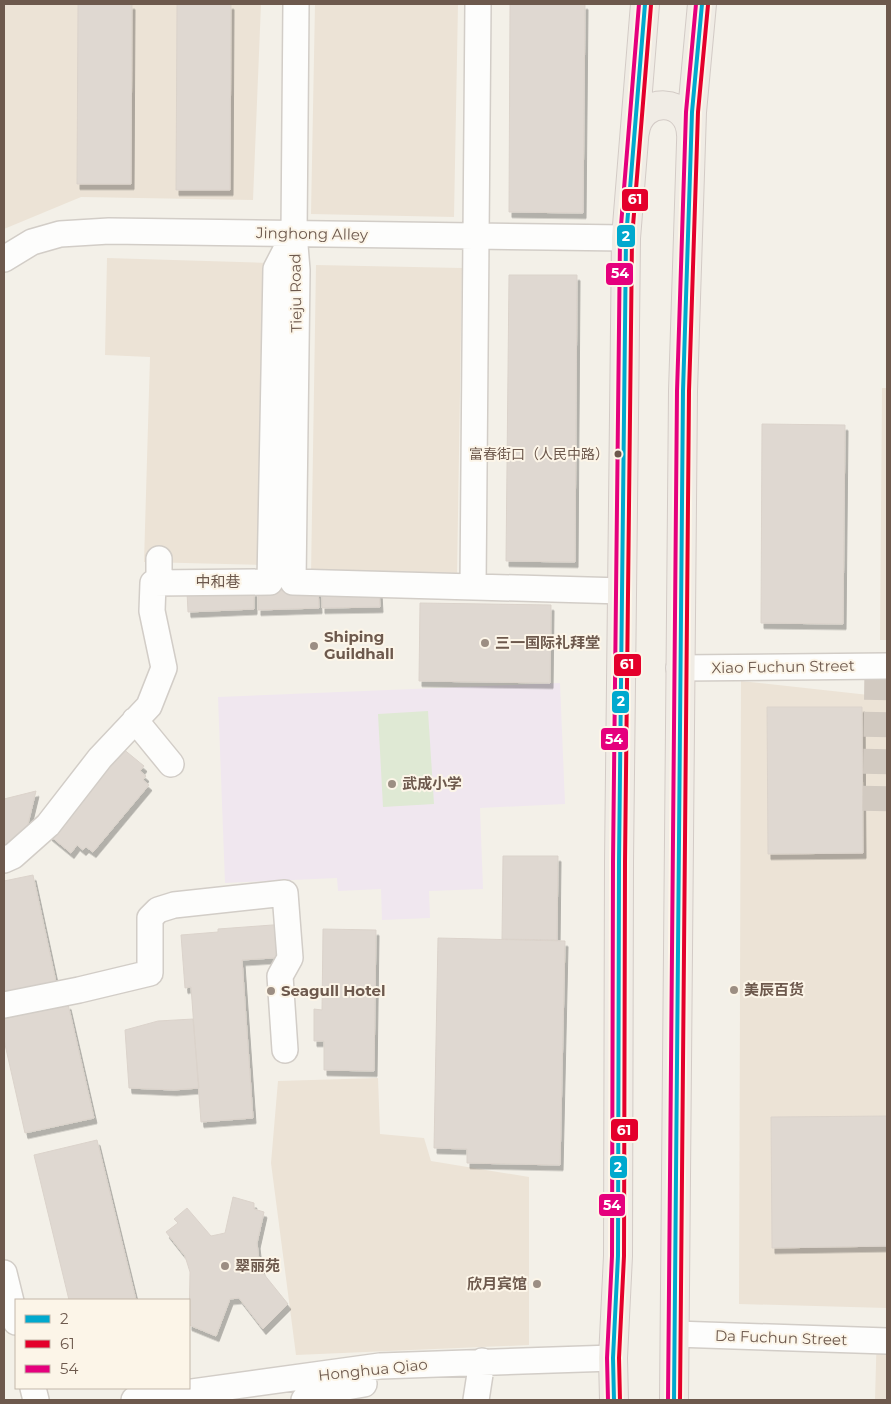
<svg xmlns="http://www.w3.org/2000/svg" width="891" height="1404" viewBox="0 0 891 1404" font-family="Montserrat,'Noto Sans SC',sans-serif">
	<defs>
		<filter id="shadow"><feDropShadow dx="3" dy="5.5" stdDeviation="0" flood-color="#0004"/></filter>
	</defs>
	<rect width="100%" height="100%" fill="#f3f0e8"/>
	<!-- residential -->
	<path fill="#ece3d6" d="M4,4H261L253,200L81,197L4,229Z
		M315,4H458L454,217L311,214Z
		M107,258L269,263L261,565L144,562L150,357L105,355Z
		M316,265L462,268L457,577L311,575Z
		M882,388H887V640H880Z
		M741,681L887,697V1308L739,1304Z
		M378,1078L380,1134L424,1138L431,1161L529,1177V1345L296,1355L271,1163L278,1081Z
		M877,1327L887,1328V1400H875Z"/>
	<!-- education -->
	<path fill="#f0e7ef" d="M560,683L565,804L480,808L483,889L429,891L430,918L382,920L381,889L338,891L337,878L225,883L218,697Z"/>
	<!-- green -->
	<path fill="#dfe9d4" d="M428,711L434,804L383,807L378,714Z"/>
	<!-- building -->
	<path fill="#dfd8d1" stroke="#dbd3cb" filter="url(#shadow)" d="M78,4H132L131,184H77Z
		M177,4H231L230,190H176Z
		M510,4H585L583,213L509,212Z
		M509,275H577L575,562L506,561Z
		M762,424L845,425L843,624L761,623Z
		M318,588L319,608L258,610V590Z
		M379,589L380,607L322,608V591Z
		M254,591V609L188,612L187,592Z
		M420,603L551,605L550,683L419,681Z
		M767,707H862L863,853L768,854Z
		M122,748L144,766L140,771L146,776L143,780L149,785L93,852L86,847L83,850L77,845L71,853L49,835Z
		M36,791L26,832L4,850V799Z
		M503,856H558L557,940L502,939Z
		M33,875L56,982L4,994V881Z
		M286,924L288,957L242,960L253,1118L201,1122L191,987L185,988L181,935L218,932V929Z
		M323,929L376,930L374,1071L324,1070V1041H314V1009L322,1010Z
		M438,938L565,941L560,1165L467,1163V1149L434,1148Z
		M68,1004L94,1118L25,1133L4,1040V1019Z
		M193,1019L199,1088L174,1090L129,1088L125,1030L158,1021Z
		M887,1116V1246L772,1248L771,1117Z
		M97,1140L136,1300H69L34,1155Z
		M233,1197L254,1203V1209L264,1212L257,1243L259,1260L263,1273L288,1304L263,1329L239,1298L230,1299L216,1336L189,1325L190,1272L185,1256L166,1232L178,1223L174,1219L187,1208L211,1236L225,1233Z"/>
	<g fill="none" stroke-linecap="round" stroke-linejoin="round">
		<!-- minor-tunnel -->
		<path stroke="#d2cac1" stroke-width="25" stroke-dasharray="25 12" stroke-linecap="butt" d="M875,811L877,666"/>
		<!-- minor casing -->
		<g stroke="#d2cdc7" stroke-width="28">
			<path id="minor" d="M296,4L294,233L297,270L293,582L623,591
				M4,259L32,242L60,234L109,231L626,238
				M159,583V559
				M473,587L478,4
				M679,668L887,666
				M135,720L171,764
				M4,860L13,856L48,825L100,758L149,706L164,668L152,611L153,583L270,582L276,269L294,234
				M4,1005L79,990L150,973V918L158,910L174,905L285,893L290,958L280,976L285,1050
				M4,1273L16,1322
				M675,1334L887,1341
				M33,1388L36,1400
				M134,1400L380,1366L613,1358
				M304,1400L341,1388L364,1384
				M476,1400L482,1361"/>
		</g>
		<!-- major casing -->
		<g stroke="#d3cbc6" stroke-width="30">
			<path id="major" d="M635,132C640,95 690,97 691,135
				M614,1400L613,1358L618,1256L619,862L626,238L645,4
				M674,1400L683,391L692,112L702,4"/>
		</g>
		<!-- minor -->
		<use href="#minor" stroke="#fdfdfc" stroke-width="25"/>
		<!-- major -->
		<use href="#major" stroke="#f0ece5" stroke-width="28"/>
		<!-- bus-1 casing -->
		<g stroke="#fcf5e8" stroke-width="8">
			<path id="bus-1" d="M614,1400L613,1358L618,1256L619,862L626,238L645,4
				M674,1400L683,391L692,112L702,4"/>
		</g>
		<!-- bus-2 casing -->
		<g stroke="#fcf5e8" stroke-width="8">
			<path id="bus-2" d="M620,1400L619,1358L624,1256L625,862L632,238L651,5
				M680,1400L689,391L698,112L708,5"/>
		</g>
		<!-- bus-3 casing -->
		<g stroke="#fcf5e8" stroke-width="8">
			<path id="bus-3" d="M608,1400L607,1358L612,1256L613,862L620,238L639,4
				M668,1400L677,391L686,112L696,4"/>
		</g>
		<!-- bus-1 -->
		<use href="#bus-1" stroke="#00a9ce" stroke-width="4"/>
		<!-- bus-2 -->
		<use href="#bus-2" stroke="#e4002b" stroke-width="4"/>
		<!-- bus-3 -->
		<use href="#bus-3" stroke="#e5007d" stroke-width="4"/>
	</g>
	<!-- markers -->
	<circle fill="#6d594d" stroke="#fcf5e8" stroke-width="2" cx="618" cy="454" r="4.5"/>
	<g fill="#9c8e83" stroke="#fcf5e8" stroke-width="2">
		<circle cx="485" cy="643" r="5"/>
		<circle cx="314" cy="646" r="5"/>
		<circle cx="392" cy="784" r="5"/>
		<circle cx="734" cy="990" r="5"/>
		<circle cx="271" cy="991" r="5"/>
		<circle cx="225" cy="1266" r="5"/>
		<circle cx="537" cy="1284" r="5"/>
	</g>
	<g text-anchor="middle" stroke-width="4" stroke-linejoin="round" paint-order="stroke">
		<!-- bus labels -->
		<g font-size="14" fill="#6d594d" stroke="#fcf5e8" text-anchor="end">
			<text x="609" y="459">富春街口（人民中路）</text>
		</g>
		<!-- street labels -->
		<g font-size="15" fill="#6d594d" stroke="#fcf5e8">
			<text transform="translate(312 234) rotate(1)" y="5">Jinghong Alley</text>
			<text transform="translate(296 293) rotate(-91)" y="5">Tieju Road</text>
			<text x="218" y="587">中和巷</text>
			<text transform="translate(783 667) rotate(-1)" y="5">Xiao Fuchun Street</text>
			<text transform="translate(781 1338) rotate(2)" y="5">Da Fuchun Street</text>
			<text transform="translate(373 1370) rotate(-6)" y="5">Honghua Qiao</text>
		</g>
		<!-- poi labels -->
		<g font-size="15" font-weight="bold" fill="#6d594d" stroke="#fcf5e8" text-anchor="start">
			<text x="324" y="642">Shiping<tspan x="324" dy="17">Guildhall</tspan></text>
			<text x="495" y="648">三一国际礼拜堂</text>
			<text x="402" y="789">武成小学</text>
			<text x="744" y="995">美辰百货</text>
			<text x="281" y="996">Seagull Hotel</text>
			<text x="235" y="1271">翠丽苑</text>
			<text x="527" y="1289" text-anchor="end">欣月宾馆</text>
		</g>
	</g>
	<g stroke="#fcf5e8" stroke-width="2">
		<rect x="621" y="188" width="28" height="24" rx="5" fill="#e4002b"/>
		<rect x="616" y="224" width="20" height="24" rx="5" fill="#00a9ce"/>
		<rect x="605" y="262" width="29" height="24" rx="5" fill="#e5007d"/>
		<rect x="613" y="653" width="29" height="24" rx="5" fill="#e4002b"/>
		<rect x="611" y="690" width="19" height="24" rx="5" fill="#00a9ce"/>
		<rect x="600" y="727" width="29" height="24" rx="5" fill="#e5007d"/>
		<rect x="610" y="1118" width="29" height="24" rx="5" fill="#e4002b"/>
		<rect x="609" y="1155" width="19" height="24" rx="5" fill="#00a9ce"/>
		<rect x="598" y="1193" width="28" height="24" rx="5" fill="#e5007d"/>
	</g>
	<g font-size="14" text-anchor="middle" font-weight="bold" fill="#fff">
		<text x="635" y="204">61</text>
		<text x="626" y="241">2</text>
		<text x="620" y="278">54</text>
		<text x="627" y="669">61</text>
		<text x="621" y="706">2</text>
		<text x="614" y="744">54</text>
		<text x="624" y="1135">61</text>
		<text x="618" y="1172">2</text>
		<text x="612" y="1210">54</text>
	</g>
	<!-- border -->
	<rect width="891" height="1404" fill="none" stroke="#6d594d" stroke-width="10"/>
	<!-- legend -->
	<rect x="15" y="1299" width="175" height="90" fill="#fcf5e8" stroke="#c3b7aa"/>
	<rect x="25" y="1315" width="25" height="8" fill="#00a9ce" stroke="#c3b7aa"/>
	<text x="60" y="1324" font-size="15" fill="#6d594d">2</text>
	<rect x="25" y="1340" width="25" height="8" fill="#e4002b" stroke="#c3b7aa"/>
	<text x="60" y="1349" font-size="15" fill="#6d594d">61</text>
	<rect x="25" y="1365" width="25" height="8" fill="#e5007d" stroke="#c3b7aa"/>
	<text x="60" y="1374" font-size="15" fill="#6d594d">54</text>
</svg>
